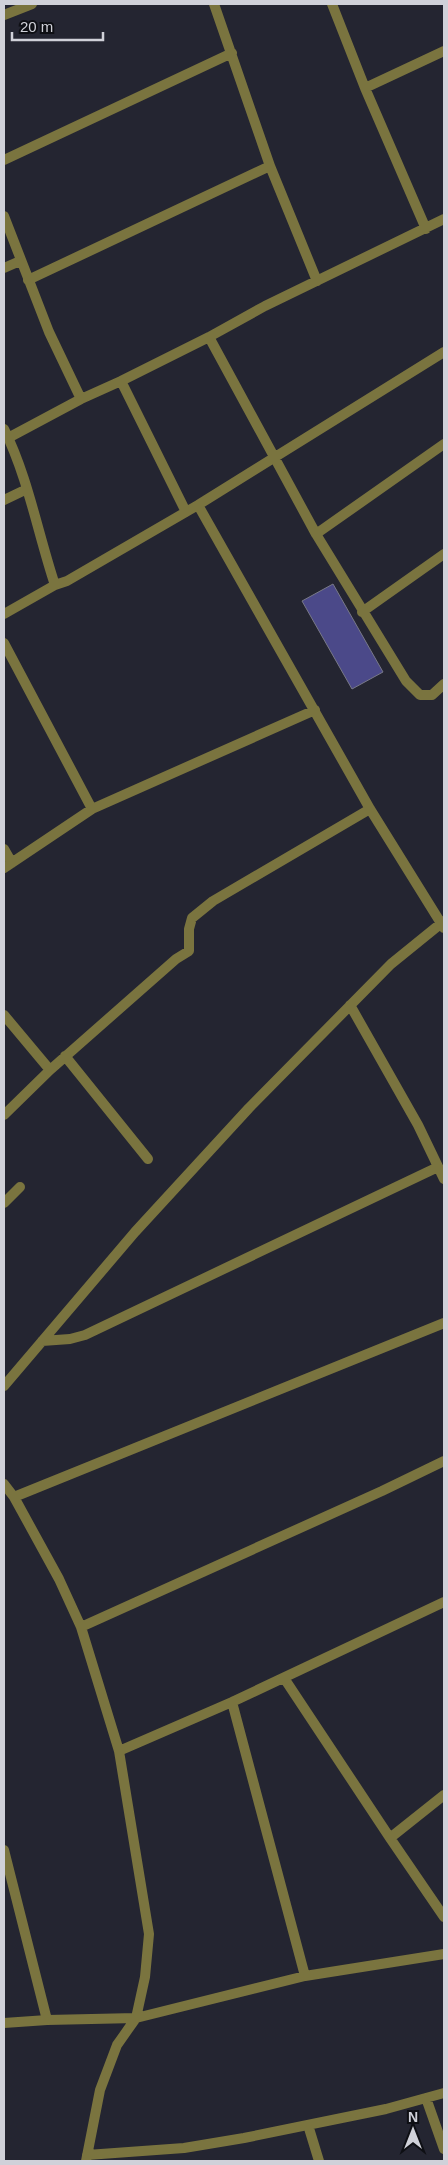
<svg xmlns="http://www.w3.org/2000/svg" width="448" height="2165" viewBox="0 0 448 2165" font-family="Arial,sans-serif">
	<rect width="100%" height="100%" fill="#242531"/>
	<!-- building -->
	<path fill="#4b4989" stroke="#787988" d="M333,584L383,672L352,689L302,601Z"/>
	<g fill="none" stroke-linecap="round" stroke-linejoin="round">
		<!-- minor -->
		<path stroke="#7a743f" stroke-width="10" d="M214,4L270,166L317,281
			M332,4L365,88L426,229
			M4,15L32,4
			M365,88L444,51
			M4,160L232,53
			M4,216L49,332L81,399
			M4,268L20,261
			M28,280L270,166
			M209,337L316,534L406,681L420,695H432L444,684
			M121,381L186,512
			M4,429C28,477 38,534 55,585
			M8,438L81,399L121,381L209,337L265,306L444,219
			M4,500L27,489
			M198,505L370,809L444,928
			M316,534L444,444
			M362,612L444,554
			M4,614L55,585L67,581L198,505L444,352
			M4,643L92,809
			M4,849L12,863
			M4,868L92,809L315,710
			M350,1005L418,1125L444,1179
			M4,1015L50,1070
			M65,1056L148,1159
			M4,1115L50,1070L176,959L189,951V929L192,918L213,901L370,809
			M4,1203L20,1187
			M42,1341L70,1339L85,1335L438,1167
			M4,1386L135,1232L249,1108L391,964L444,921
			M4,1484L14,1497L59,1579L81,1627L119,1751L149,1934L145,1977L136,2018L117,2045L100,2090L86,2161
			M14,1497L444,1323
			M81,1627L382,1491L444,1461
			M284,1678L390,1838L444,1917
			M232,1702L305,1976
			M119,1751L232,1702L444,1602
			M390,1838L444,1795
			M4,1850L47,2020
			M4,2023L47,2020L136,2018L305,1976L444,1954
			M426,2098L444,2149
			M308,2125L319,2161
			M87,2155L184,2148L244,2138L386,2109L444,2093"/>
	</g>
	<!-- border -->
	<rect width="448" height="2165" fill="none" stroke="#d0d1d9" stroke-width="10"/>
	<!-- north arrow -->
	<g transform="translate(413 2130)" stroke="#0e0f14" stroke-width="4" paint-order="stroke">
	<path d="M0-4L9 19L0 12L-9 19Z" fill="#d0d1d9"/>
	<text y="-8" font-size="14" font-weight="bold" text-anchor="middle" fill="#d0d1d9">N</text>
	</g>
	<!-- scale -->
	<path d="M12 32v8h91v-8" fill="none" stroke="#d0d1d9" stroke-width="2.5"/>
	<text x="20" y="32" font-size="15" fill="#d0d1d9" stroke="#0e0f14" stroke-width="4" paint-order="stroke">20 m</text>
</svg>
